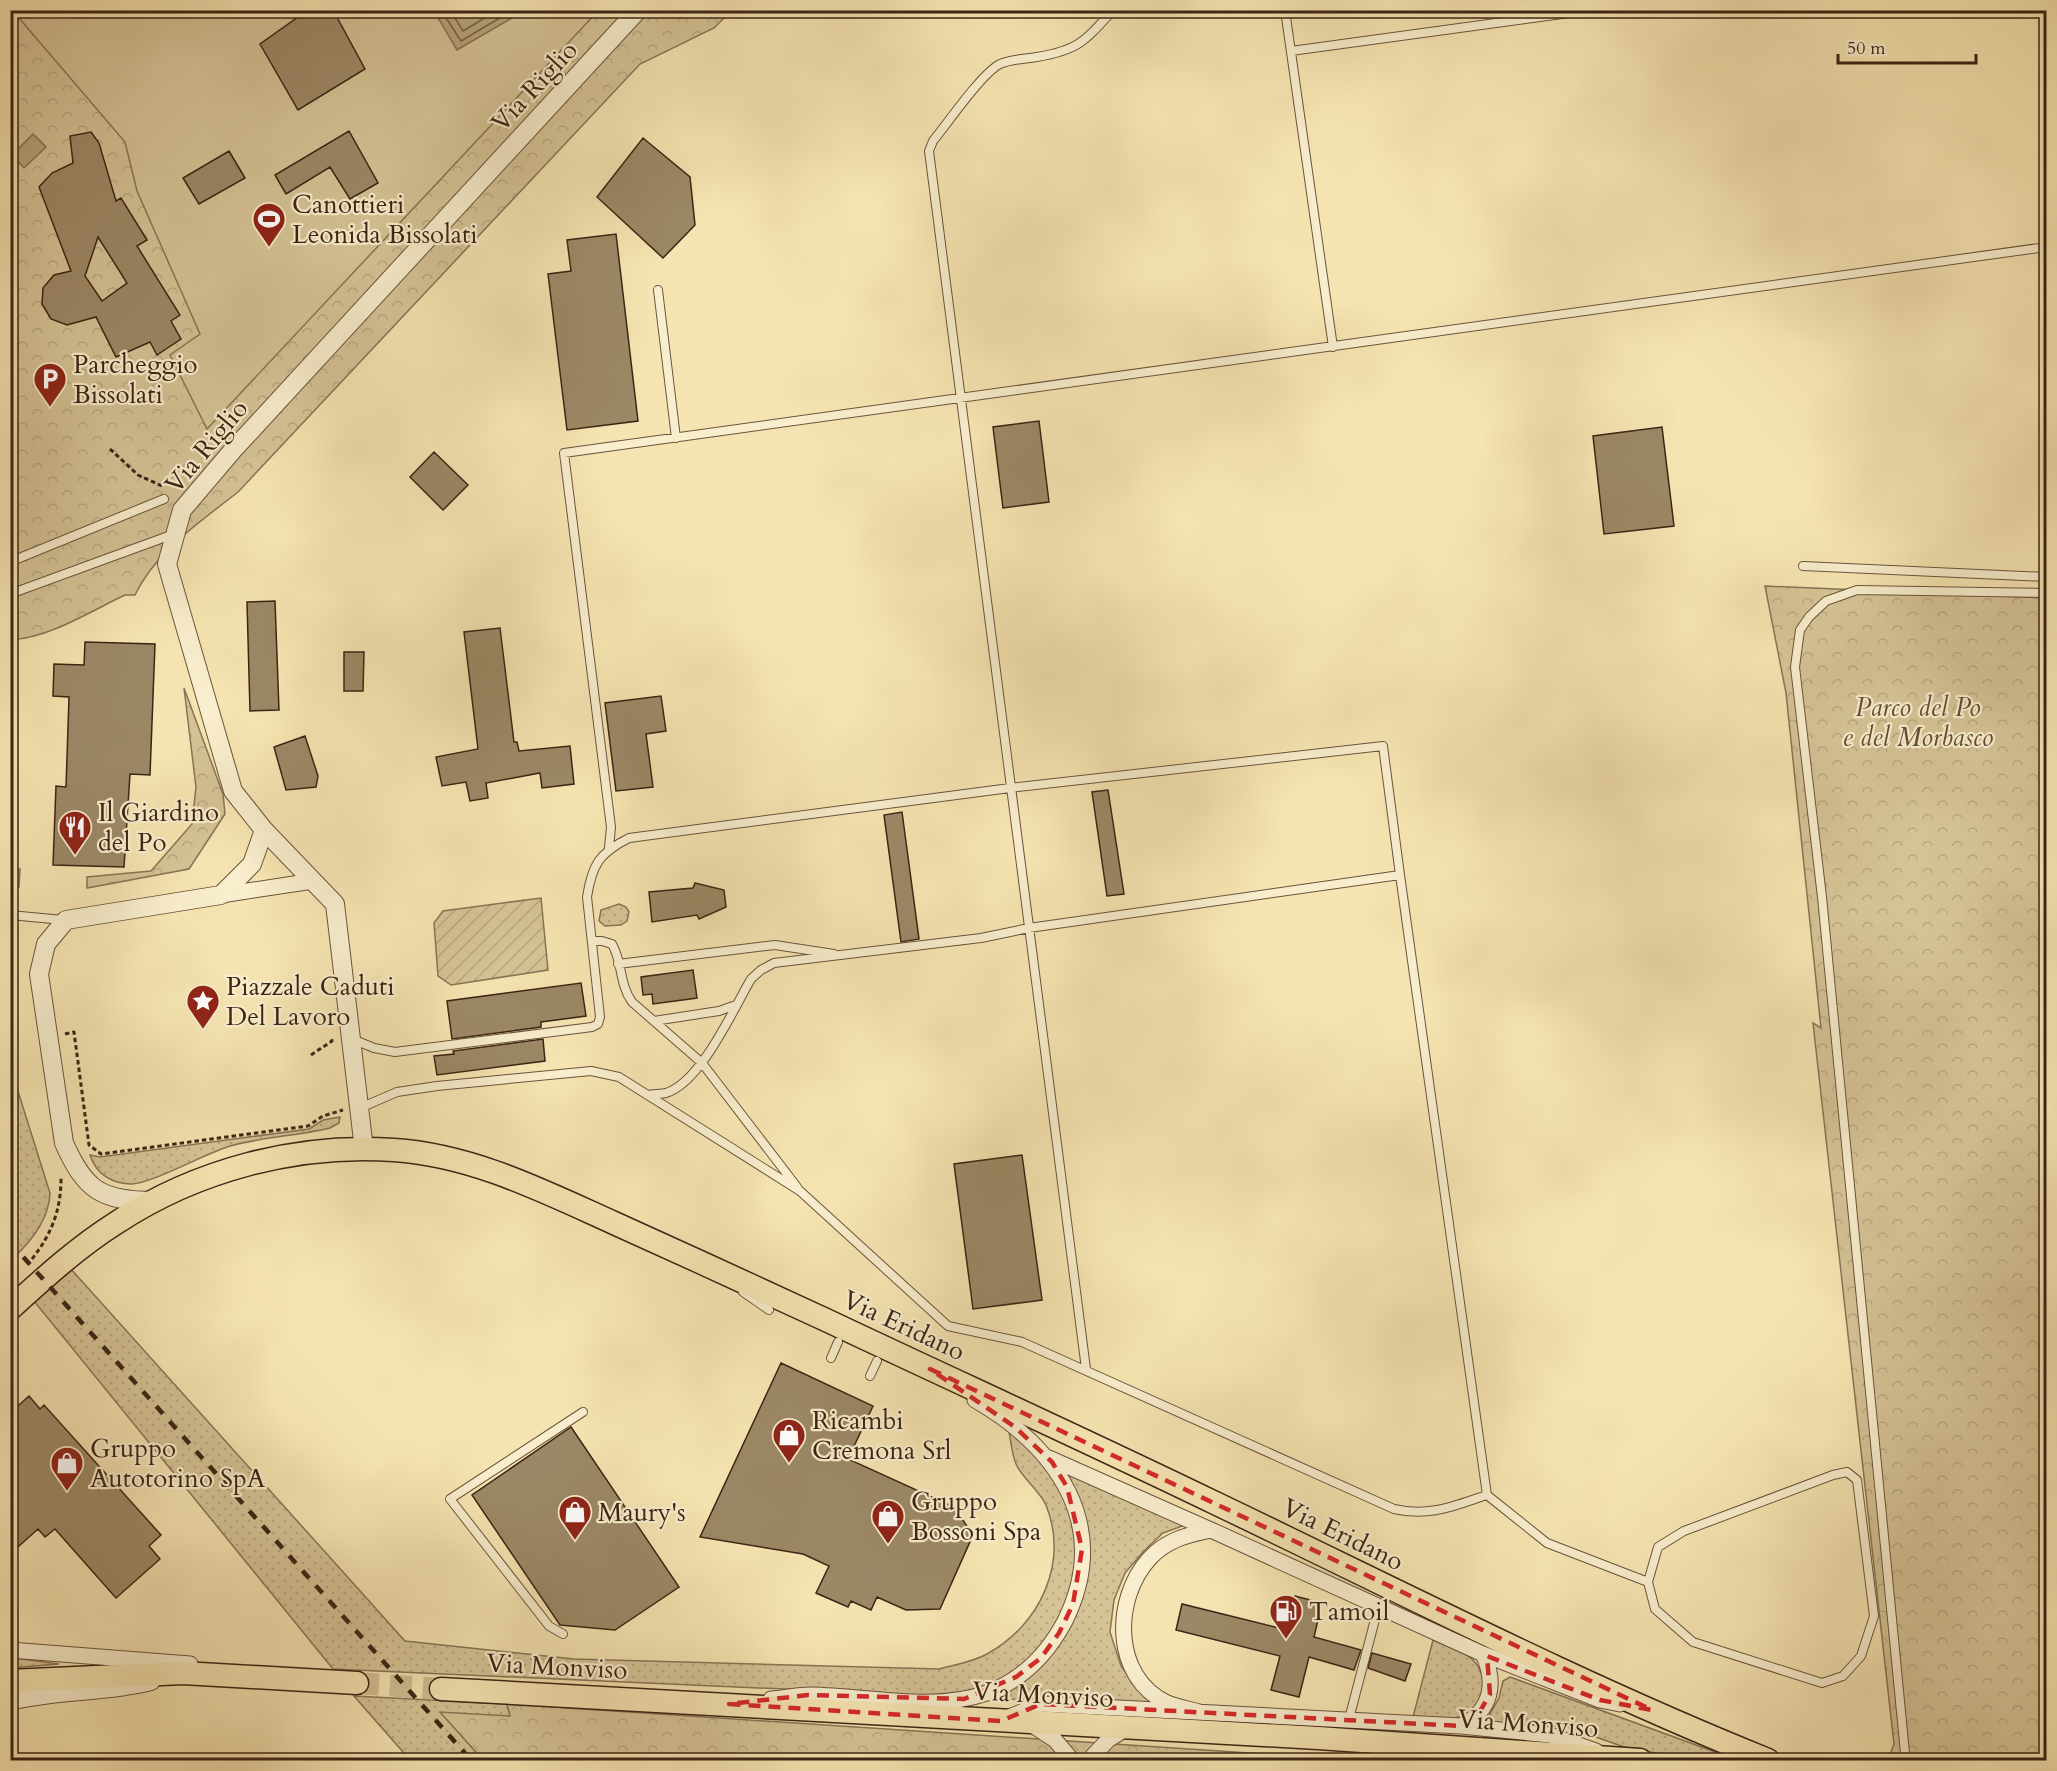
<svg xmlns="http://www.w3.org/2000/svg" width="2057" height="1771" viewBox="0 0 2057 1771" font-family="Cardo,serif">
	<defs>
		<pattern id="grass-dots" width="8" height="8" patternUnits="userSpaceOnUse" patternTransform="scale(1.5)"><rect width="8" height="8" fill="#d5c396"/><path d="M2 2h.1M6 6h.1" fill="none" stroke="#b8a780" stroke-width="1.8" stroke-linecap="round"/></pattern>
		<pattern id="forest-crowns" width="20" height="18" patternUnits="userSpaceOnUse" patternTransform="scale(1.5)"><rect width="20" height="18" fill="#d5c396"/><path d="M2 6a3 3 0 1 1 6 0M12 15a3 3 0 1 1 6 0" fill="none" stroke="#b8a780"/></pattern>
		<pattern id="garden-furrows" width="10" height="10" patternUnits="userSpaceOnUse" patternTransform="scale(1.5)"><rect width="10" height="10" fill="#d5c396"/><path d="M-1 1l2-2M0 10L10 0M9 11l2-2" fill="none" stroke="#b8a780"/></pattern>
	</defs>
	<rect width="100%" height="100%" fill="#f5e4b1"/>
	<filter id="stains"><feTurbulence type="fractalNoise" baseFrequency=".00333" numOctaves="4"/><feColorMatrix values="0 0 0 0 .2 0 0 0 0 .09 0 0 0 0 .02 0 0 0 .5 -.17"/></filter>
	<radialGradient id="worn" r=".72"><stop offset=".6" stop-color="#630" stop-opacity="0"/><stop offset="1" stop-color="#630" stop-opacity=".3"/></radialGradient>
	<!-- grass -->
	<path fill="url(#grass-dots)" stroke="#887455" stroke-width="1.5" d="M619,904L626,907L629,912L627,921L621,925L605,926L599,921L601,910Z
		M11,1069L50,1193C49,1220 30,1243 11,1260Z
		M340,1117L339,1123L330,1128C297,1136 262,1137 230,1146C204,1154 153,1183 132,1184C112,1184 96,1174 90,1155L100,1157L309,1129L323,1120Z
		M70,1268L405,1641L574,1659L939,1669C954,1665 973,1662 987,1654C1040,1625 1069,1563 1046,1505C1039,1490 1023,1479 1016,1464C1012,1455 1011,1442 1009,1432L1188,1524L1163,1533L1143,1552L1125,1573L1114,1600L1110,1632L1121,1666L1140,1692L1164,1706L333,1669L25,1290Z
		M1433,1640C1444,1645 1461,1650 1471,1658C1493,1678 1484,1712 1455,1718C1442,1721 1426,1718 1413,1717Z
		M11,1657L14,1658L59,1664L11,1668Z
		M1510,1677L1737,1760H1703L1630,1749L1567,1727L1493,1722L1490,1714L1499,1698L1503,1681Z
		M354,1696L507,1704L522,1760H410Z"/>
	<!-- forest -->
	<path fill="url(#forest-crowns)" stroke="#887455" stroke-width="1.5" d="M10,11H731L714,28L640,64L238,492C200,522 156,551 135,595H125C89,612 51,637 11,640Z
		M1765,586L2046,598V1760H1888L1894,1744L1813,1023L1821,1028L1786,693Z
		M184,688L223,794L225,814L189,869L87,888V877L151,871L192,824L196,787Z
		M20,869L19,887L11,888V870Z
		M507,1704L1357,1760H483L440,1712L510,1716Z"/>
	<!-- garden -->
	<path fill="url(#garden-furrows)" stroke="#887455" stroke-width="1.5" d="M541,898L548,970L451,985L438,976L434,923L443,911Z"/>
	<!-- pitch -->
	<path fill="#d5c396" stroke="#887455" stroke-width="1.5" d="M13,11H598L207,429L170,355L200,334L137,191L125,142Z"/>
	<!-- water -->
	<path fill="#b6a37c" stroke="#857052" stroke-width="1.5" d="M434,11H524L457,50Z
		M33,134L46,147L24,168L12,155Z"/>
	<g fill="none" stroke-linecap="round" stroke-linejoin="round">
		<!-- shore -->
		<path stroke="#786448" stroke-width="1.5" d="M441,10L461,41L513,10
			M450,10L463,31L498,10"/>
	</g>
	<!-- building -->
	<path fill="#9c8866" stroke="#3b2414" stroke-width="1.5" fill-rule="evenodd" d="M308,10H333L365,69L298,110L260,44Z
		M349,131L378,183L350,199L330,167L286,194L275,175Z
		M91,132L99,143L116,201L121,198L147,240L137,246L180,315L171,321L181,339L157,355L150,342L116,357L96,317L67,325L51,319L42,304L43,288L54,275L71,271L39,187L52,173L73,163L70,136ZM98,237L127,283L102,301L85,276Z
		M643,138L690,177L695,225L663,258L597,197Z
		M229,151L245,178L199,204L183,178Z
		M616,234L638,421L567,430L548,274L571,271L567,240Z
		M1039,421L1049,502L1003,508L993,427Z
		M1662,427L1674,526L1604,534L1593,436Z
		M434,452L468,485L443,510L410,477Z
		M275,601L279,710L250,711L247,602Z
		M500,628L514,742H517L519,751L570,746L574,784L542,788L540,773L486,783L488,798L470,801L466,782L442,786L436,757L478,749L464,632Z
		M85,642L155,644L150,775L130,774L124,867L53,865L56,786L66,787L69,697L53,696L54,664L84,665Z
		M344,652H364L363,691H344Z
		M661,696L666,731L646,734L653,787L616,791L605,703Z
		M305,736L318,776L316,787L286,790L274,747Z
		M1108,790L1124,894L1107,896L1092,792Z
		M902,812L919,939L901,942L884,815Z
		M695,883L724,890L726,907L699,919L697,915L652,922L649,892L693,888Z
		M693,970L697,998L653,1004L652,994L643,995L641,977Z
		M581,983L586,1016L541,1022V1027L452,1039L447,1001Z
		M543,1039L545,1061L437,1075L434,1056L454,1054L453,1051Z
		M1022,1155L1042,1300L973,1309L954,1164Z
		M781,1363L873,1406L848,1459L954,1507L973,1535L940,1609L906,1610L877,1597L871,1610L851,1601L848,1607L816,1593L829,1566L803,1554L700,1537Z
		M29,1396L40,1409L44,1405L161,1535L149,1546L160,1559L116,1598L55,1529L45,1537L38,1529L10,1554V1413Z
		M571,1427L679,1587L615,1630L560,1625L472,1495Z
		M1295,1596L1322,1603L1314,1637L1361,1650L1354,1670L1309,1657L1299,1697L1271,1690L1280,1656L1176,1630L1182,1604L1287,1630Z
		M1372,1653L1411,1664L1405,1681L1368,1668Z"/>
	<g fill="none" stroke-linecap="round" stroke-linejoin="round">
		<!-- primary-tunnel -->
		<path stroke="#d0be92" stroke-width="22" stroke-dasharray="22 11" stroke-linecap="butt" d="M357,1683L441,1689"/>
		<!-- service casing -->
		<g stroke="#6a543b" stroke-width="10">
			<path id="service" d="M1285,10L1333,347
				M1291,51L1591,10
				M658,290L676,438
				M10,559H17L164,499
				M1803,566L2046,577
				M10,594L174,534
				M609,848L611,827L564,453L2046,247
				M1400,875L1487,1495
				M10,915L63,920
				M592,941H602L612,944C623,963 619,984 632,1002L702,1063L797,1187
				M618,964L775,945L834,954
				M654,1021L719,1011L736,1005
				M352,1039L374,1048L395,1052L592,1027L598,1024L600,1017L587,897C592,865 599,853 629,838L1010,788L1383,746L1400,875L1029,928L981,938L774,963L761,970L751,979C733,1010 701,1082 666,1093C661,1094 654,1094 648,1095
				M360,1108L397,1092L437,1086L591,1071L619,1077L800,1191L948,1326L1022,1342L1394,1509C1430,1517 1453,1506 1487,1495L1547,1543L1648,1582
				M743,1292L769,1310
				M831,1358L838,1342
				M1086,1369L929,151L933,141C947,124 982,73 1000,64C1011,59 1025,59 1037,57C1079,50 1085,41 1113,10
				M870,1376L877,1361
				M1847,1472L1857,1480L1874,1616L1861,1656L1843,1676L1822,1683L1693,1642L1655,1609L1648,1582L1658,1547L1684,1531L1833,1475Z
				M563,1634L549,1626L450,1499L583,1412
				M1349,1719L1378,1608
				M1903,1760L1905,1753L1822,897L1795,667L1800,630L1809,617L1826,601L1857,590L2046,593"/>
		</g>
		<!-- minor casing -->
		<g stroke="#6a543b" stroke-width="17">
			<path id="minor" d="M221,895L313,881
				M1049,1458L1211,1530
				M10,1650L190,1664
				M1483,1654L1600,1700L1620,1704
				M771,1699C784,1698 798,1695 811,1695C868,1696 932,1712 987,1693C1022,1680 1048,1653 1065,1621C1112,1526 1058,1448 975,1400
				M1009,1717L1041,1704L1461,1726C1491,1711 1497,1684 1483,1654L1211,1530C1187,1535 1166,1540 1149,1559C1113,1599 1112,1677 1167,1703C1177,1707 1189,1709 1199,1712
				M1029,1723L1055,1740L1072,1760
				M1461,1726L1550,1735L1596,1751
				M1089,1760L1108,1740L1127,1728"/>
		</g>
		<!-- tertiary casing -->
		<g stroke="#6a543b" stroke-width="20">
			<path id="tertiary" d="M364,1149L335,904L264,830L233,791L167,564L182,510L233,450L638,10
				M153,1201C101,1201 85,1190 64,1143L39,974L46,944L66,920L221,895L252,864L264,830
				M10,1701C56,1689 104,1693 151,1681"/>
		</g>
		<!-- primary casing -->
		<g stroke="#3b2414" stroke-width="25">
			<path id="primary" d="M10,1309C44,1278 78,1247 116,1223C196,1170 298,1143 394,1150C472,1155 543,1191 614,1223C685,1255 755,1287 826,1320C955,1381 1085,1440 1213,1502C1397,1590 1579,1684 1768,1760
				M10,1681L183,1673L357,1683
				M441,1689L1318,1738L1640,1760"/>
		</g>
		<!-- path -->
		<path stroke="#3b2414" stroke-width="3" stroke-dasharray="4.5 3" stroke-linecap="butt" d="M110,449L138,475L162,486
			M65,1034L74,1032L89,1145L101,1154L308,1126L323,1116L343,1110
			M311,1055L332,1041L331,1038
			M32,1259C52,1233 61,1210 61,1178"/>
		<!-- service -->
		<use href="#service" stroke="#f8edcc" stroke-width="8"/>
		<!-- minor -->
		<use href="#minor" stroke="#f8edcc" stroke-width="15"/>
		<!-- tertiary -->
		<use href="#tertiary" stroke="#f8edcc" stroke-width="18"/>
		<!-- primary -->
		<use href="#primary" stroke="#f5e4b1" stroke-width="22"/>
		<!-- rail -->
		<path stroke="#3b2414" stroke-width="4.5" stroke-dasharray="10 10" stroke-linecap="butt" d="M10,1242L471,1760"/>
	</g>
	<!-- marked area -->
	<path fill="none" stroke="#d62828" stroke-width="4.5" stroke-dasharray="12 8" stroke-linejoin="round" d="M930,1369L1652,1710L1600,1700L1487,1656L1490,1694L1479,1713L1461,1726L1041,1704L1001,1721L729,1704L808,1695L964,1699L1016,1677L1041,1658L1059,1633L1073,1604L1082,1549L1067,1487L1052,1462L1015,1427Z"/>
	<!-- icons -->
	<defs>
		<g id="stadium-pin" transform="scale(1.725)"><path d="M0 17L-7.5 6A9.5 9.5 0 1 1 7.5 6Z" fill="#8f2418" stroke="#f8edcc"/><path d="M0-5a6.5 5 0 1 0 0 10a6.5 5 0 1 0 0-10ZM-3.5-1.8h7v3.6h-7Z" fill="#fff"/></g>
		<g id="parking-pin" transform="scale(1.725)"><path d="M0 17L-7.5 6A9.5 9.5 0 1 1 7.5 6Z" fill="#8f2418" stroke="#f8edcc"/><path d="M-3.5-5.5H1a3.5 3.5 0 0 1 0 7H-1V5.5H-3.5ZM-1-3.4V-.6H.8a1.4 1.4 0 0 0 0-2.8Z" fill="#fff"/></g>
		<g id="restaurant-pin" transform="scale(1.725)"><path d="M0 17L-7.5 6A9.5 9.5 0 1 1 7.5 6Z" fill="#8f2418" stroke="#f8edcc"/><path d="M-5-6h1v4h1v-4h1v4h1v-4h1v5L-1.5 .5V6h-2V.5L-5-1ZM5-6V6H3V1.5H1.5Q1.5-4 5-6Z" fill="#fff"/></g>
		<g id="sight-pin" transform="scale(1.725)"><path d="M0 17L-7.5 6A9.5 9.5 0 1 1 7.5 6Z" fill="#8f2418" stroke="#f8edcc"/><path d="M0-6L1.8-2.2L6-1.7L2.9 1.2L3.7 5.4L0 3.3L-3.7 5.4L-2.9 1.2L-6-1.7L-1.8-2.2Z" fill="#fff"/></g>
		<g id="shop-pin" transform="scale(1.725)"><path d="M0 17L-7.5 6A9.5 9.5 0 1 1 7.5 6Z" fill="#8f2418" stroke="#f8edcc"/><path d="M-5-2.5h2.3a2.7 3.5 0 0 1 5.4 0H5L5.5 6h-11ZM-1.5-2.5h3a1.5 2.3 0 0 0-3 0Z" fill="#fff"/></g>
		<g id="fuel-pin" transform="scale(1.725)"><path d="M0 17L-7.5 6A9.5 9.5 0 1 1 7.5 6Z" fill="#8f2418" stroke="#f8edcc"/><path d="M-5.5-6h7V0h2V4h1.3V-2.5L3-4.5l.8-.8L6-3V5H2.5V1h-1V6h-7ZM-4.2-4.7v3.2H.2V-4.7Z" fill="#fff"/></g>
	</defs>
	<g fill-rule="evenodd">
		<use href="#stadium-pin" x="269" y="219"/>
		<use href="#parking-pin" x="50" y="379"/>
		<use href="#restaurant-pin" x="75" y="827"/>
		<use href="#sight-pin" x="203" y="1001"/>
		<use href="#shop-pin" x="789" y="1435"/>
		<use href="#shop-pin" x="67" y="1463"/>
		<use href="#shop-pin" x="575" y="1512"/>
		<use href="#shop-pin" x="888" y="1516"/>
		<use href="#fuel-pin" x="1286" y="1611"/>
	</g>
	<g text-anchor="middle" stroke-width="4.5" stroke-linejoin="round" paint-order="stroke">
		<!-- street labels -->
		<g font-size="26" fill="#3b2414" stroke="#f8edcc">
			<text transform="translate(534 86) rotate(-47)" y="9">Via Riglio</text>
			<text transform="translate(206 446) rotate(-50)" y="9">Via Riglio</text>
			<text transform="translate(904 1325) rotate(25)" y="9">Via Eridano</text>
			<text transform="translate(1343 1534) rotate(26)" y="9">Via Eridano</text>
			<text transform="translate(557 1666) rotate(3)" y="9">Via Monviso</text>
			<text transform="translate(1043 1694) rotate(3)" y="9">Via Monviso</text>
			<text transform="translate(1528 1723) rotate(4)" y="9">Via Monviso</text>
		</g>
		<!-- poi labels -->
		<g font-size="26" fill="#3b2414" stroke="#f8edcc" text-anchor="start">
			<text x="292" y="213">Canottieri<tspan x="292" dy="30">Leonida Bissolati</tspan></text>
			<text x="73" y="373">Parcheggio<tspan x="73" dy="30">Bissolati</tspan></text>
			<text x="98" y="821">Il Giardino<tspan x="98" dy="30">del Po</tspan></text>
			<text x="226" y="995">Piazzale Caduti<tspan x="226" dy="30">Del Lavoro</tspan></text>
			<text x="812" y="1429">Ricambi<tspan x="812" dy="30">Cremona Srl</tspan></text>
			<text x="90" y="1457">Gruppo<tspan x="90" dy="30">Autotorino SpA</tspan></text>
			<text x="911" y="1510">Gruppo<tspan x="911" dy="30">Bossoni Spa</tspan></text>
			<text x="598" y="1521">Maury's</text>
			<text x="1309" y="1620">Tamoil</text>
		</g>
		<!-- park labels -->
		<g font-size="26" font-style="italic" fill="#624c34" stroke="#f8edcc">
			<text x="1918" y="716">Parco del Po<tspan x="1918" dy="30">e del Morbasco</tspan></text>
		</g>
	</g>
	<!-- margin -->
	<rect width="2057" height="1771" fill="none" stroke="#f5e4b1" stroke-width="36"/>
	<rect x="12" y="12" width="2033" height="1747" fill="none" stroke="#3b2414" stroke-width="3"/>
	<rect x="18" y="18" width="2021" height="1735" fill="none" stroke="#3b2414" stroke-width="1.5"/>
	<!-- scale -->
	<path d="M1838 54v9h138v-9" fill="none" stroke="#3b2414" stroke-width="3"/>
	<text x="1847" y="54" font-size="18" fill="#3b2414" stroke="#f8edcc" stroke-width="4.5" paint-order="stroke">50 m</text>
	<rect width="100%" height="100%" filter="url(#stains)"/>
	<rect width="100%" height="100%" fill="url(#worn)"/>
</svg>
